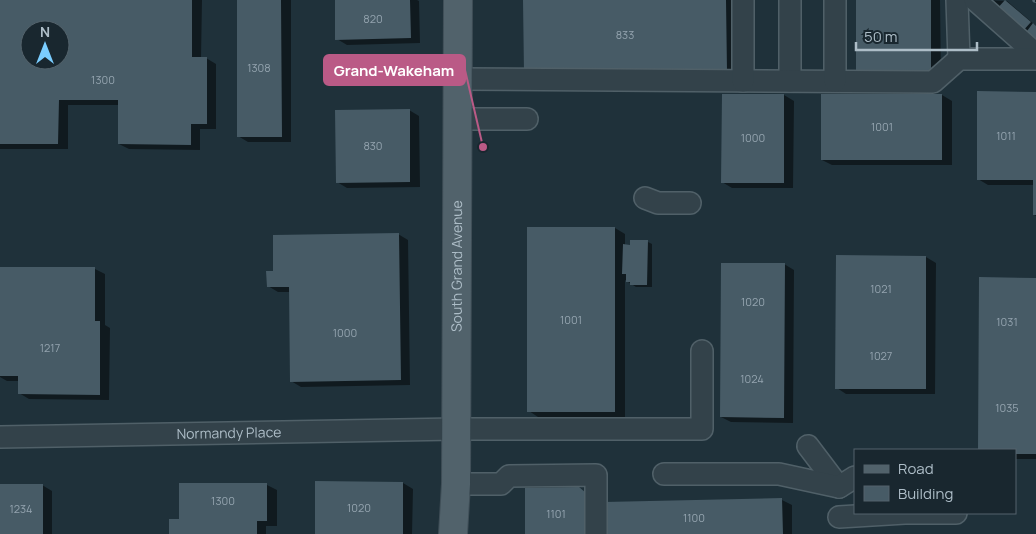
<svg xmlns="http://www.w3.org/2000/svg" width="1036" height="534" viewBox="0 0 1036 534" font-family="Manrope,sans-serif">
	<rect width="100%" height="100%" fill="#1f313a"/>
	<!-- shadow -->
	<path fill="#0007" fill-rule="evenodd" d="M0,0H202L201,58H206L216,64V129H200V150L129,149L119,144V105H68V149H0ZM30,30H60V60H30Z
		M238,0H291V142H248L238,136Z
		M336,0H417L419,1L420,43L347,45L337,39Z
		M524,0H735L736,76Z
		M857,0H940L941,78H868Z
		M984,0L1007,1L1035,25L1036,43Z
		M1036,93V216L1034,215V185H988L978,179Z
		M723,95H784L794,101L793,188H732L722,182Z
		M942,95L952,101V165H832L822,160Z
		M409,110L419,116L420,187L347,188L337,182Z
		M529,228H615L625,234V246H631L648,242L652,244V287H636L625,280V417H538L529,411Z
		M398,234L408,240L410,385L301,387L291,381L290,292H278L268,286Z
		M926,257L936,263L935,394H846L837,388Z
		M784,264L794,270L793,423L731,422L721,417Z
		M0,269H95L105,274V325L110,328L109,400L29,399L19,393V381H7L0,377Z
		M981,278L1036,279V459H1015V450H979Z
		M403,483L413,489L412,534H316Z
		M0,485H42L52,491V534H0Z
		M267,485L277,490V526H266V534H171Z
		M782,500L792,505V534H606L605,503Z"/>
	<!-- building -->
	<path fill="#475b66" fill-rule="evenodd" d="M0,0H192V57H207V124H191V145L118,144V100H59L58,144H0ZM30,30H60V60H30Z
		M237,0H281L282,137H237Z
		M335,0H410L411,38L335,40Z
		M523,0H726L727,71L524,73Z
		M856,0H931V73H856Z
		M1005,0L1031,22L1021,33L995,11Z
		M1033,23L1036,26V45L1024,35Z
		M977,91L1036,92V215H1033V180H977Z
		M722,94H784V183H721Z
		M821,94H942V160H821Z
		M410,109V182L336,183L335,110Z
		M527,227H615V412H527Z
		M399,233L401,380L290,382L289,287H267L266,271H273V235Z
		M630,240H648L647,285H630V282H626V274H622L623,244L630,245Z
		M836,255L926,256V389H835Z
		M721,263H785L784,418L720,417Z
		M0,267H95V321H100V395L18,394V376H0Z
		M979,277L1036,278V454H1015V450H978Z
		M315,481L403,482V534H315Z
		M179,483H267V521H257V534H169V519H179Z
		M0,484H43V534H0Z
		M579,487L586,493V534H525V488Z
		M782,498L783,534H605L604,502Z"/>
	<g fill="none" stroke-linecap="round" stroke-linejoin="round">
		<!-- minor casing -->
		<g stroke="#506068" stroke-width="24">
			<g id="minor">
				<path d="M790,0V81"/>
				<path d="M957,0L959,59"/>
				<path d="M975,0L1036,54"/>
				<path d="M458,79L933,82L959,59H1036"/>
				<path d="M743,81V0"/>
				<path d="M835,81V0"/>
				<path d="M458,119H527"/>
				<path d="M645,198L658,203H690"/>
				<path id="s1" d="M0,437L456,429H702V351"/>
				<path d="M808,446L839,487"/>
				<path d="M664,474H779L839,487L855,477"/>
				<path d="M456,484H501L509,476L596,475V534"/>
				<path d="M839,517L905,513H956"/>
			</g>
		</g>
		<!-- major casing -->
		<g stroke="#3f4e57" stroke-width="30">
			<g id="major">
				<path id="s2" d="M453,534L456,484L458,0"/>
			</g>
		</g>
		<!-- minor -->
		<use href="#minor" stroke="#33424a" stroke-width="21"/>
		<!-- major -->
		<use href="#major" stroke="#51626b" stroke-width="28"/>
		<!-- rail casing -->
		<g stroke="#546872" stroke-width="5.5">
			<path id="rail" d="M1035,0H1036"/>
		</g>
		<!-- rail -->
		<use href="#rail" stroke="#19272f" stroke-width="4" stroke-dasharray="11" stroke-linecap="butt"/>
	</g>
	<g text-anchor="middle" stroke-width="4" stroke-linejoin="round" paint-order="stroke">
		<!-- number labels -->
		<g font-size="11" fill="#94a4af">
			<text x="373" y="23">820</text>
			<text x="625" y="39">833</text>
			<text x="259" y="72">1308</text>
			<text x="103" y="84">1300</text>
			<text x="882" y="131">1001</text>
			<text x="1006" y="140">1011</text>
			<text x="753" y="142">1000</text>
			<text x="373" y="150">830</text>
			<text x="881" y="293">1021</text>
			<text x="753" y="306">1020</text>
			<text x="571" y="324">1001</text>
			<text x="1007" y="326">1031</text>
			<text x="345" y="337">1000</text>
			<text x="50" y="352">1217</text>
			<text x="881" y="360">1027</text>
			<text x="752" y="383">1024</text>
			<text x="1007" y="412">1035</text>
			<text x="223" y="505">1300</text>
			<text x="359" y="512">1020</text>
			<text x="21" y="513">1234</text>
			<text x="556" y="518">1101</text>
			<text x="694" y="522">1100</text>
		</g>
		<!-- street labels -->
		<g font-size="14" fill="#adbdc7" stroke="#19272f">
			<text dy="5" stroke="none"><textPath href="#s2" startOffset="268">South Grand Avenue</textPath></text>
			<text dy="5" stroke="none"><textPath href="#s1" startOffset="229">Normandy Place</textPath></text>
		</g>
	</g>
	<!-- callouts -->
	<path fill="none" stroke="#ba5a86" stroke-width="2" d="M483 147L465 70"/>
	<circle fill="#ba5a86" stroke="#19272f" stroke-width="2" cx="483" cy="147" r="5"/>
	<rect fill="#ba5a86" stroke="#ba5a86" stroke-width="2" x="324" y="55" width="141" height="30" rx="5"/>
	<g font-size="15" text-anchor="middle" font-weight="bold" fill="#fff">
		<text x="394" y="76">Grand-Wakeham</text>
	</g>
	<!-- legend -->
	<rect x="854" y="449" width="162" height="65" fill="#19272f" stroke="#54636c"/>
	<rect x="864" y="465" width="25" height="8" fill="#51626b" stroke="#54636c"/>
	<text x="898" y="474" font-size="15" fill="#adbdc7">Road</text>
	<rect x="864" y="486" width="25" height="15" fill="#475b66" stroke="#54636c"/>
	<text x="898" y="499" font-size="15" fill="#adbdc7">Building</text>
	<!-- north arrow -->
	<g transform="translate(45 45)"><circle r="24" fill="#19272f" stroke="#54636c"/>
	<path d="M0-4L9 19L0 12L-9 19Z" fill="#7acdff"/>
	<text y="-8" font-size="14" font-weight="bold" text-anchor="middle" fill="#adbdc7">N</text>
	</g>
	<!-- scale -->
	<path d="M856 42v8h121v-8" fill="none" stroke="#adbdc7" stroke-width="2.5"/>
	<text x="864" y="42" font-size="15" fill="#adbdc7" stroke="#19272f" stroke-width="4" paint-order="stroke">50 m</text>
</svg>
